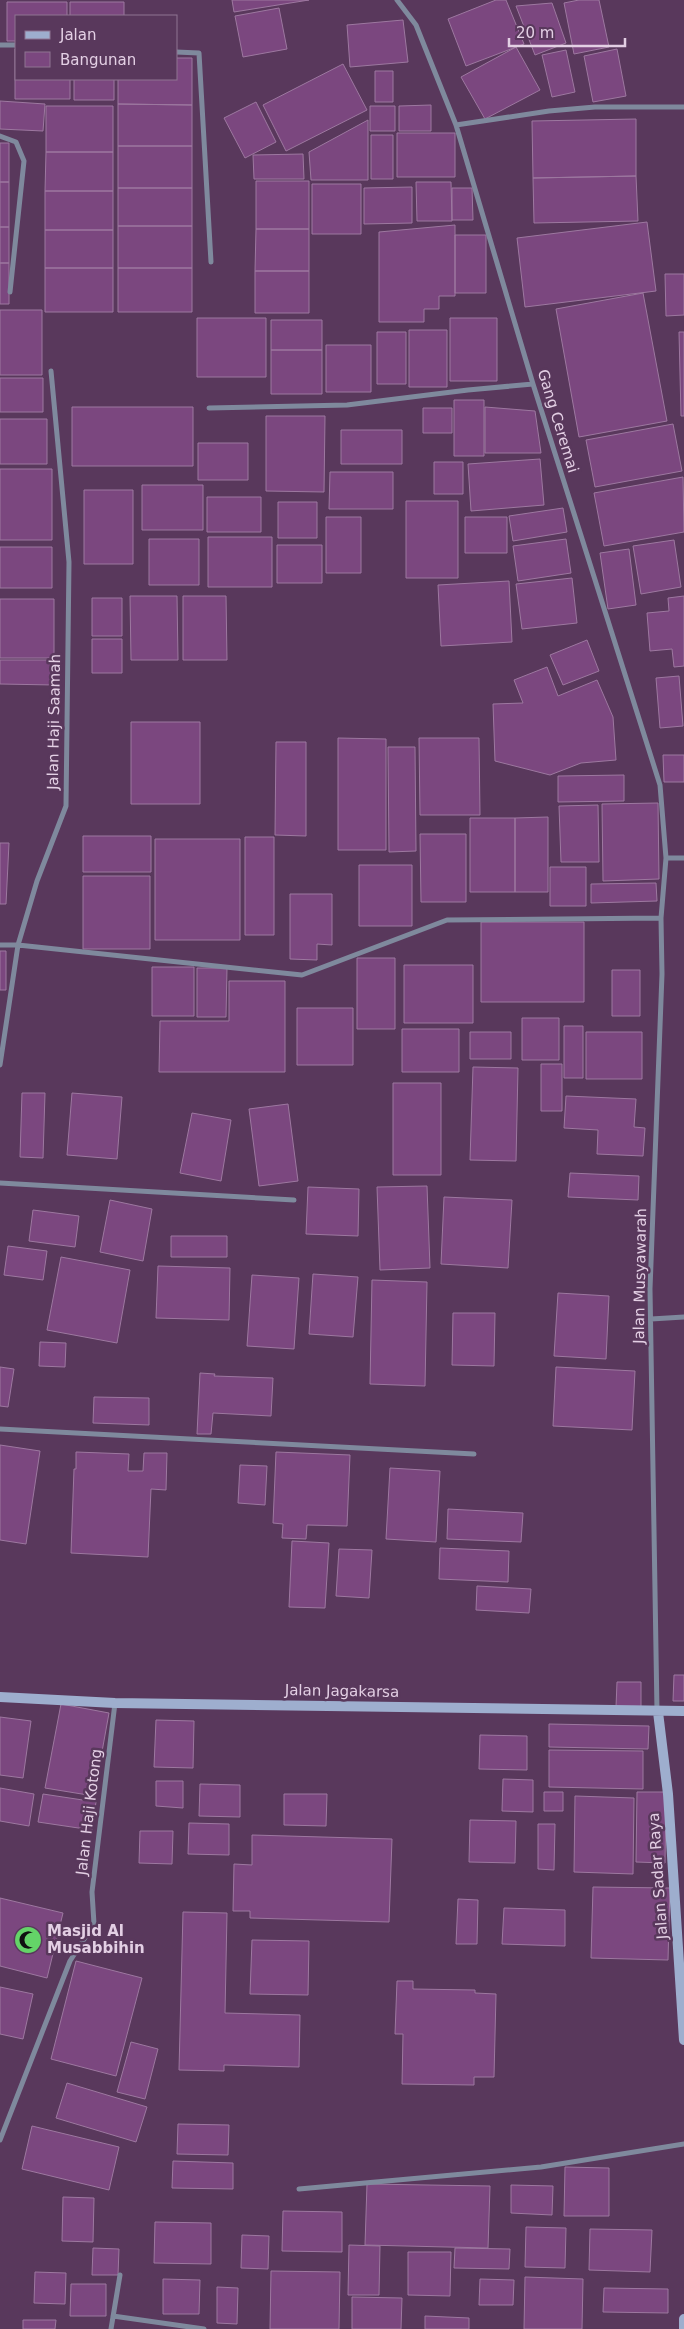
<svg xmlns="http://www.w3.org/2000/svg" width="684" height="2329" viewBox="0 0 684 2329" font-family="'DejaVu Sans',sans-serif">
	<rect width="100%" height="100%" fill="#59385c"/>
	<!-- building -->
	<path fill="#7b477f" stroke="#9d78a0" d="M232,0H309L234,12Z
		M496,0H506L524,44L466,66L448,19Z
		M579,0H599L609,47L574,54L564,3Z
		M7,2H67V16H16V41H7Z
		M70,2H124V16H70Z
		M552,3L566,43L535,55L516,6Z
		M279,8L287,49L243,57L235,16Z
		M403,20L408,62L350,67L347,25Z
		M516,47L540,90L485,119L461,77Z
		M15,49H16V79H70V99H15Z
		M617,49L626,96L593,102L584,56Z
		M566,50L575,92L552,97L542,55Z
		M176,58H192V105L118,104V79H176Z
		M343,64L367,110L286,151L263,105Z
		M375,71H393V102H375Z
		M74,79H114V100H74Z
		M0,101L45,104L43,131L0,129Z
		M256,102L276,142L245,158L224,118Z
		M118,104L192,105V146H118Z
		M431,105V131H399V106Z
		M46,106H113V152H46Z
		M370,106H395V131H370Z
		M636,119V176L533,178L532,121Z
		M368,120V180H311L309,152Z
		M397,133H455V177H397Z
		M371,135H393V179H371Z
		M0,143H9V182H0Z
		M118,146H192V188H118Z
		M46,152H113V191H45Z
		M303,154L304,179H254L253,155Z
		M636,176L638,221L534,223L533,178Z
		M256,181H309V229H256Z
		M0,182H9V227H0Z
		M416,182H451L452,221H417Z
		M312,184H361V234H312Z
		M412,187V223L364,224V188Z
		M118,188H192V226H118Z
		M452,188H472L473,220H452Z
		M45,191H113V230H45Z
		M647,222L656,291L525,307L517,238Z
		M455,225V296H439V309H424V322H379V232Z
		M118,226H192V268H118Z
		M0,227H9V263H0Z
		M256,229H309V271H255Z
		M45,230H113V268H45Z
		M455,235H486V293H455Z
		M0,263H9V304H0Z
		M45,268H113V312H45Z
		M118,268H192V312H118Z
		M255,271H309V313H255Z
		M665,274H684V315L666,316Z
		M643,293L667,421L579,437L556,309Z
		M0,310H42V375H0Z
		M197,318H266V377H197Z
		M450,318H497V381H450Z
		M271,320H322V350H271Z
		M409,330H447V387H409Z
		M377,332H406V384H377Z
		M679,332H684V416H681Z
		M326,345H371V392H326Z
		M271,350H322V394H271Z
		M0,378H43V412H0Z
		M454,400H484V456H454Z
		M72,407H193V466H72Z
		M485,407L535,411L541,453H485Z
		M423,408H452V433H423Z
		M266,416H325L324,492L266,491Z
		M0,419H47V464H0Z
		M673,424L682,471L595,487L586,440Z
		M341,430H402V464H341Z
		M198,443H248V480H198Z
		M540,459L544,505L471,511L468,464Z
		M434,462H463V494H434Z
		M0,469H52V540H0Z
		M330,472H393V509H329Z
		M683,477L684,532L604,546L594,493Z
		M142,485H203V530H142Z
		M84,490H133V564H84Z
		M207,497H261V532H207Z
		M406,501H458V578H406Z
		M278,502H317V538H278Z
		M563,508L567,532L513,541L509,516Z
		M326,517H361V573H326Z
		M465,517H507V553H465Z
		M208,537H272V587H208Z
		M149,539H199V585H149Z
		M566,539L571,573L518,581L513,546Z
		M674,540L681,587L641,594L633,546Z
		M277,545H322V583H277Z
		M0,547H52V588H0Z
		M629,549L636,605L608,609L600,553Z
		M572,578L577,623L522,629L516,584Z
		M509,581L512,642L441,646L438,585Z
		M130,596H177L178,660H131Z
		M183,596H226L227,660H183Z
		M684,596V666L674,667L672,649L650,651L647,613L669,611L668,598Z
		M92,598H122V636H92Z
		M0,599H54V658H0Z
		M92,639H122V673H92Z
		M587,640L599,671L563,685L550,655Z
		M0,660H54V685L0,684Z
		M547,667L558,696L597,680L613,717L616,760L581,763L550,775L495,761L493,704L523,703L514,680Z
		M679,676L683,726L660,728L656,678Z
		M131,722H200V804H131Z
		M338,738L386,739V850H338Z
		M419,738H479L480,815H420Z
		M276,742H306V836L275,835Z
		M388,747H415L416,851L389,852Z
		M663,755H684V782H664Z
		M624,775V801L558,802V776Z
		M658,803L659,879L603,881L602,804Z
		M598,805L599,862H561L559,806Z
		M548,817V892H515V818Z
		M470,818H515V892H470Z
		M420,834H466V902H421Z
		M83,836H151V872H83Z
		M245,837H274V935H245Z
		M155,839H240V940H155Z
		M0,843H9L6,904H0Z
		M359,865H412V926H359Z
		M550,867H586V906H550Z
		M83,876H150V949H83Z
		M656,883L657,901L591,903V884Z
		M290,894H332V945L317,944V960L290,959Z
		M481,922H584V1002H481Z
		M0,951H6V990H0Z
		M357,958H395V1029H357Z
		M404,965H473V1023H404Z
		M152,967H194V1016H152Z
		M197,968H227L226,1017H197Z
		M612,970H640V1016H612Z
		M229,981H285V1072H159L160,1021H229Z
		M297,1008H353V1065H297Z
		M522,1018H559V1060H522Z
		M564,1026H583V1078H564Z
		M402,1029H459V1072H402Z
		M470,1032H511V1059H470Z
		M586,1032H642V1079H586Z
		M541,1064H562V1111H541Z
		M473,1067L518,1068L516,1161L470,1160Z
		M393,1083H441V1175H393Z
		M22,1093H45L43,1158L20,1157Z
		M72,1093L122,1097L117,1159L67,1155Z
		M566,1096L636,1099L634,1127L645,1128L643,1156L597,1154L598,1130L564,1128Z
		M288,1104L298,1181L259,1186L249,1109Z
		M192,1113L231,1120L221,1181L180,1173Z
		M570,1173L639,1176L638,1200L568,1197Z
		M427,1186L430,1268L380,1270L377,1187Z
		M308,1187L359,1189L358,1236L306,1234Z
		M444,1197L512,1200L508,1268L441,1264Z
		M110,1200L152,1209L143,1261L100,1252Z
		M33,1210L79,1216L75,1247L29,1241Z
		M171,1236H227V1257H171Z
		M8,1246L47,1251L43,1280L4,1275Z
		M61,1257L130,1270L117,1343L47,1330Z
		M158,1266L230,1268L229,1320L156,1318Z
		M313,1274L358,1277L353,1337L309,1334Z
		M252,1275L299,1278L294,1349L247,1346Z
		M372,1280L427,1282L425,1386L370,1384Z
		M558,1293L609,1296L606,1359L554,1356Z
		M453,1313H495L494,1366L452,1365Z
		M40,1342L66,1343L65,1367L39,1366Z
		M0,1367L14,1369L8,1407L0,1406Z
		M556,1367L635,1371L632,1430L553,1426Z
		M200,1373L215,1374L214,1376L273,1378L271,1416L213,1413L211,1434H197Z
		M94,1397L149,1398V1425L93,1423Z
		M0,1445L40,1451L26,1544L0,1540Z
		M76,1452L129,1454L128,1471H143L144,1453H167L166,1490L151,1489L148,1557L71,1553L74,1469H76Z
		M276,1452L350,1455L347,1526L307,1525L306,1539L282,1538L283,1524L273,1523Z
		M240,1465L267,1466L265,1505L238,1503Z
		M390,1468L440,1471L436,1542L386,1539Z
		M448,1509L523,1513L521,1542L447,1539Z
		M292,1541L329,1543L325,1608L289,1607Z
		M440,1548L509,1551L508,1582L439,1579Z
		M339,1549L372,1550L369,1598L336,1596Z
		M477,1586L531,1589L529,1613L476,1610Z
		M674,1675H684V1701H673Z
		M617,1682H641V1707H616Z
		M61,1704L109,1713L94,1796L45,1788Z
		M0,1717L31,1721L23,1778L0,1775Z
		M156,1720L194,1721L193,1768L154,1767Z
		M549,1724L649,1726L648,1749L549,1747Z
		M480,1735L527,1736V1770L479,1769Z
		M549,1750L643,1751V1789L549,1787Z
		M503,1779L533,1780V1812L502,1811Z
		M156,1781H183V1808L156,1806Z
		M200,1784L240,1785V1817L199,1816Z
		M0,1788L34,1794L29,1826L0,1821Z
		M544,1792H563V1811H544Z
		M637,1792H666L665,1863L636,1862Z
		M43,1794L96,1802L92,1830L38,1822Z
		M284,1794H327L326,1826L284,1825Z
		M575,1796L634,1798L633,1874L574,1872Z
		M470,1820L516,1821L515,1863L469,1862Z
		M189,1823L229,1824V1855L188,1854Z
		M538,1824H555L554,1870L538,1869Z
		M140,1831H173L172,1864L139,1863Z
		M252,1835L392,1839L389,1922L250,1918V1911H233L234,1864L252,1865Z
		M593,1887L670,1888L668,1960L591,1958Z
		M0,1898L63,1913L47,1978L0,1966Z
		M458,1899L478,1900L477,1944H456Z
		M504,1908L565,1910V1946L502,1944Z
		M183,1912L227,1913L225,2013L300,2015L299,2067L224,2065V2071L179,2070Z
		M252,1940L309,1941L308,1995L250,1994Z
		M76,1961L142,1978L116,2076L51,2059Z
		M397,1981H413V1989L475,1990V1993L496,1994L494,2077H474V2085L402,2084L403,2034H395Z
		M0,1987L33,1994L23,2039L0,2034Z
		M131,2042L158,2049L145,2099L117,2092Z
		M67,2083L147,2107L136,2142L56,2118Z
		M178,2124L229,2125L228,2155L177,2154Z
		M32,2126L119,2147L109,2190L22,2169Z
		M173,2161L233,2163V2189L172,2188Z
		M565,2167L609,2168V2216H564Z
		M367,2184L490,2186L488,2248L365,2245Z
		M511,2185L553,2186L552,2215L511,2213Z
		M63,2197L94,2198L93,2242L62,2241Z
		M283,2211L342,2212V2252L282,2251Z
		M155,2222L211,2223V2264L154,2263Z
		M526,2227L566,2228L565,2268L525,2267Z
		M590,2229L652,2230L650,2272L589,2270Z
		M242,2235L269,2236L268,2269L241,2268Z
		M349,2245L380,2246L379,2295H348Z
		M93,2248L119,2249L118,2275H92Z
		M455,2248L510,2249L509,2269L454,2268Z
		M408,2252H451L450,2296L408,2295Z
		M271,2271L340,2272L339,2329H270Z
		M35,2272L66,2273L65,2304L34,2303Z
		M525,2277L583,2279L582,2329H524Z
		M163,2279L200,2280L199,2314H163Z
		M480,2279L514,2280L513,2305H479Z
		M71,2284H106V2316H70Z
		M217,2287L238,2288L237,2324L217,2323Z
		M604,2288L668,2289V2313L603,2312Z
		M352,2297L402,2298L401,2329H352Z
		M425,2316L469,2318V2329H425Z
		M23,2320H56L55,2329H23Z"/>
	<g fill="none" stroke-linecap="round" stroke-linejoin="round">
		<!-- street -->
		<path stroke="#7f899d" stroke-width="5" d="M397,0L416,25L456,125L533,384L660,785L666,858L661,918L662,974L650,1289L657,1711
			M0,45H16
			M176,52L199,53L211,262
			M456,125L549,111L595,107H684
			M0,136L16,142L24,161L10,292
			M209,408L347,405L468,390L533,384
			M666,858H684
			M0,945H18L302,975L447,920L661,918
			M0,1065L18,945L37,881L66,806L69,562L51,371
			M0,1183L294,1200
			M651,1319L684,1317
			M0,1429L474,1454
			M0,2140L70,1961L94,1924L92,1892L115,1703
			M299,2189L541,2167L684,2144
			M113,2316L204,2329
			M111,2329L120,2275"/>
		<!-- secondary -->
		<path stroke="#9eaece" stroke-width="10" d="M0,1697L115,1703L684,1711
			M658,1712L668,1794L684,2040
			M684,2329V2319"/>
	</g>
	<!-- icons -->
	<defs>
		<g id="mosque-disc" transform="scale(1.4375)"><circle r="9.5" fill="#64d468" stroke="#59385c"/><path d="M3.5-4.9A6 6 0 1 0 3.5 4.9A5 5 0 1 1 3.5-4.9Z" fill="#111"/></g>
	</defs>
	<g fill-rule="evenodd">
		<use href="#mosque-disc" x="28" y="1940"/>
	</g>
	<g text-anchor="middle" stroke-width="5" stroke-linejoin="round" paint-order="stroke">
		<!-- street labels -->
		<g font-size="15" fill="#e3cfe4" stroke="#59385c">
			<text transform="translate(558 421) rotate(73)" y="5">Gang Ceremai</text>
			<text transform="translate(54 722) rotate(-89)" y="5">Jalan Haji Saamah</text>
			<text transform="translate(640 1276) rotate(-89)" y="5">Jalan Musyawarah</text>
			<text transform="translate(342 1691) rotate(1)" y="5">Jalan Jagakarsa</text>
			<text transform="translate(89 1812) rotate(-83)" y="5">Jalan Haji Kotong</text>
			<text transform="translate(658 1876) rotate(-94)" y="5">Jalan Sadar Raya</text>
		</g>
		<!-- poi labels -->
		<g font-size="15" font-weight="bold" fill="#e3cfe4" stroke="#59385c" text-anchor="start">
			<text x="47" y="1936">Masjid Al<tspan x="47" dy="17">Musabbihin</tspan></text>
		</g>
	</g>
	<!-- legend -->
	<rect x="15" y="15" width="162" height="65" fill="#59385c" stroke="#907492"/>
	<rect x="25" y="31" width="25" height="8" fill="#9eaece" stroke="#907492"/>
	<text x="60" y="40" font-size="15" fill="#e3cfe4">Jalan</text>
	<rect x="25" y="52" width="25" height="15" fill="#7b477f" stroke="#907492"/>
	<text x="60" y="65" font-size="15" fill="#e3cfe4">Bangunan</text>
	<!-- scale -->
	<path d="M509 38v8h116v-8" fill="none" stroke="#e3cfe4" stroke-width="2.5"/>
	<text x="516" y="38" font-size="15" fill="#e3cfe4" stroke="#59385c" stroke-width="4" paint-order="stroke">20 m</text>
</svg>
